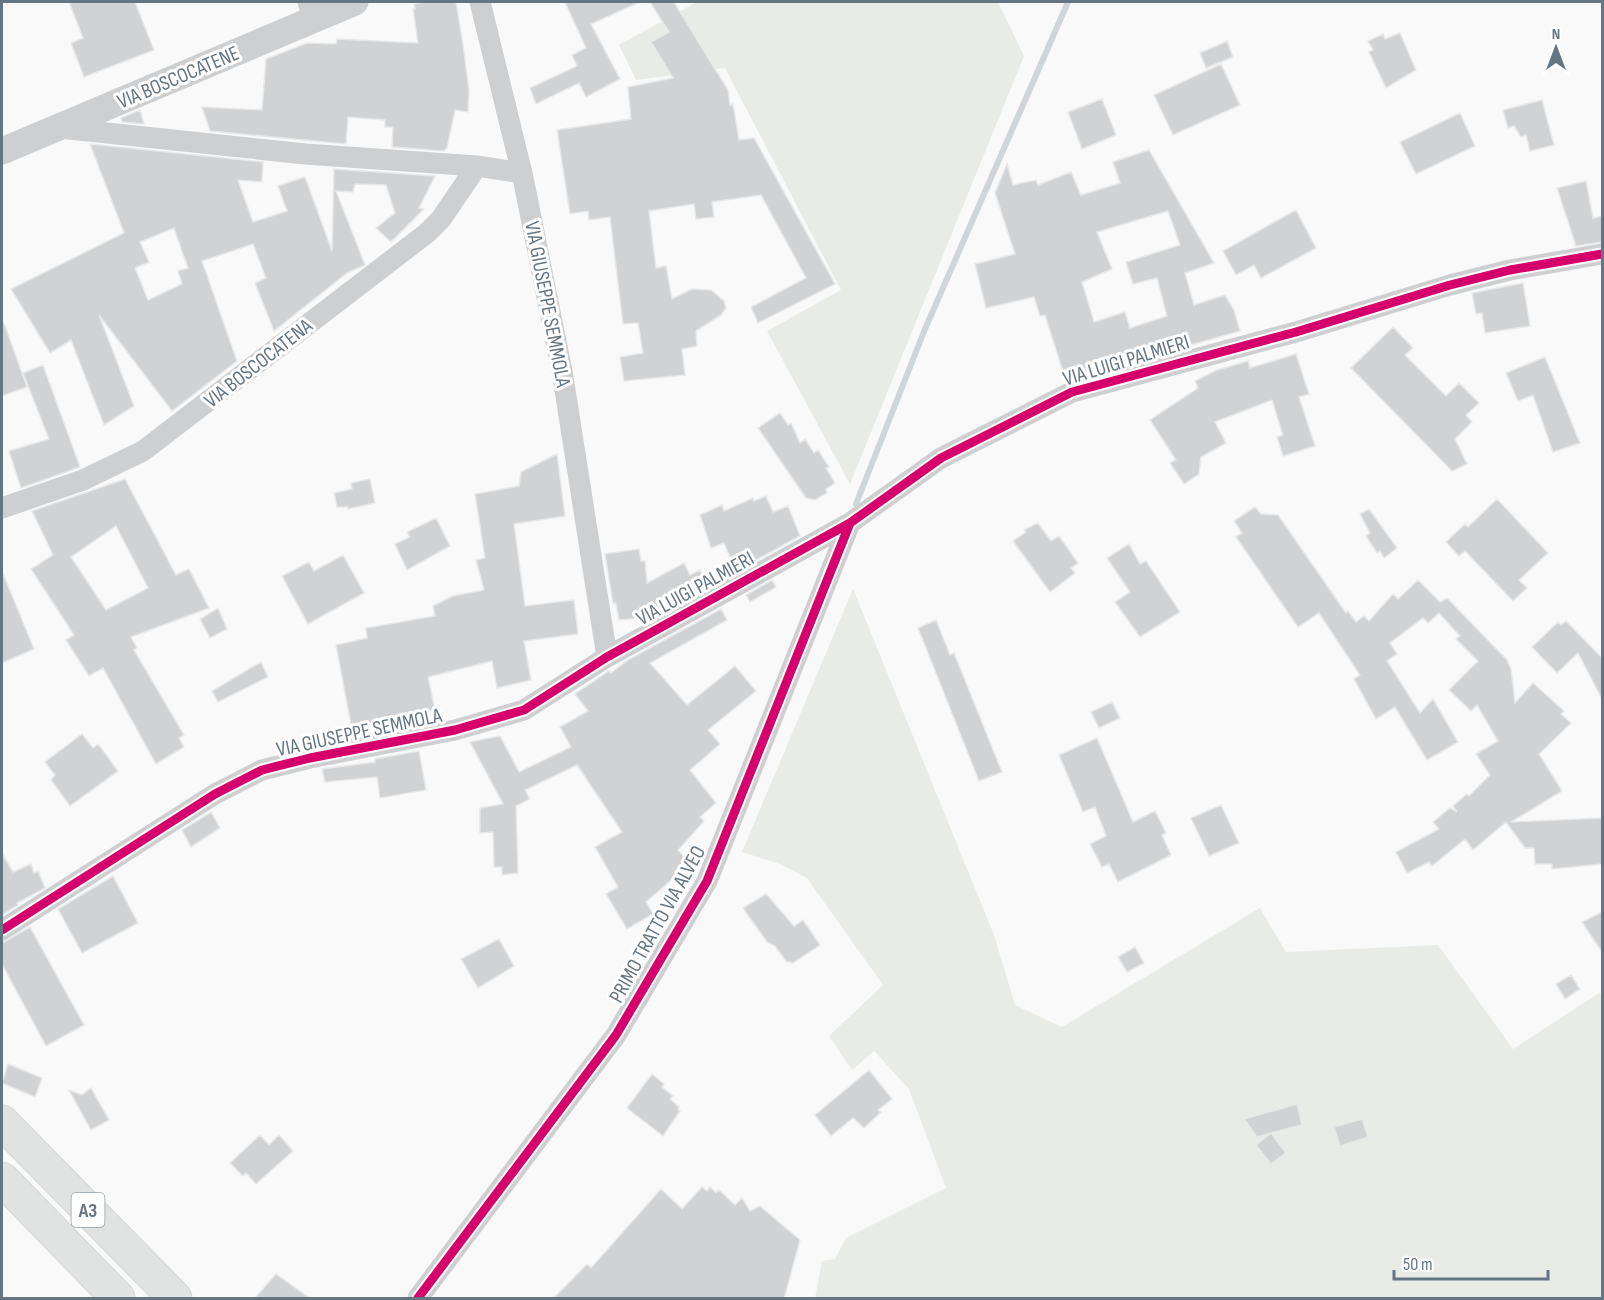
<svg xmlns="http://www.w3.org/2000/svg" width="1604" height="1300" viewBox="0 0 1604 1300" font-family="'Sofia Sans Condensed',sans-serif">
	<rect width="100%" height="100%" fill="#f9f9f9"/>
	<!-- green -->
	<path fill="#e8ebe6" d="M697,2H998L1024,56L850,484L767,331L841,290L725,68L636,80L619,45Z
		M853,589L994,935L1015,1005L1062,1027L1260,908L1286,952L1438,945L1513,1049L1599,993L1602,996V1298H815L822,1261L835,1259L846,1238L946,1188L909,1089L874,1051L852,1070L829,1036L883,985L807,878L780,864L742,852Z"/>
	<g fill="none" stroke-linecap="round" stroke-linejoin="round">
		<!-- stream -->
		<path stroke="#ced6d9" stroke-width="6" d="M856,504L925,329L1068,2"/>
	</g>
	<!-- building -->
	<path fill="#d0d2d3" stroke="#e8e8e8" stroke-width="1.5" fill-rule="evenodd" d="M69,2H135L154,50L84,77L71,43L83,38Z
		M425,2H456L463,44L469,91L468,112L455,110L447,148L444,151L392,147L393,127H385V120L348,117L346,144L210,131L202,107L262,110L266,59L307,43L336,44L337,39L418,43L413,9H415L414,4Z
		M565,2H640L591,24L620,79L586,97L579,83L536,104L530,88L577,66L572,55L586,48Z
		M650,2H674L728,90L730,105L733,104L739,140L754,138L835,284L758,323L751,307L806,278L761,195L712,202L714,217L696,219L694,204L649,211L656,268L666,266L672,299L692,289L711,290L724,301L726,308L721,315L696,331L697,346L682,349L685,375L624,381L620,357L643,353L638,323L623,324L610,217L589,220L588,211L570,214L557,130L631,119L628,87L673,78L651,42L669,32Z
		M1400,33L1416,70L1386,88L1369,52L1373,50L1368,41L1383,34L1385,39Z
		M1227,41L1233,57L1206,68L1200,53Z
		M1221,64L1240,105L1173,135L1154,95Z
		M1102,99L1116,135L1082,149L1068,112Z
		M1542,100L1554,145L1530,151L1526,135L1521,137L1514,126L1508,128L1503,110Z
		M140,110L144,124L122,122L121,118Z
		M1460,113L1475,146L1416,174L1400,142Z
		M90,144L263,162L262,182L238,180L253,222L287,211L278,186L305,177L332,251L334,169L435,176L419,208L424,209L391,242L376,228L395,213L386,185L355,184L353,192L336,191L365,265L347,273L274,331L255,283L266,278L253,244L202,261L237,361L172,411L99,315L134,406L104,425L71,340L50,353L11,289L124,233ZM174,228L188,268L178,271L182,284L148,300L135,268L149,262L140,242Z
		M1149,150L1214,263L1185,273L1194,305L1225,295L1234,310L1240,331L1066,381L1045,315L1040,316L1034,297L986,308L975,264L1015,254L995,193L1007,164L1013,185L1036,180L1038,185L1071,172L1081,195L1120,183L1113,162ZM1168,211L1180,245L1126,262L1133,284L1157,278L1167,316L1130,328L1125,312L1094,322L1082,282L1112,269L1097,232Z
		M1586,181L1593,218L1602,216V242L1576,246L1557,188Z
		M1296,210L1316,248L1261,278L1254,265L1236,275L1223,251Z
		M1523,283L1530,326L1485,333L1482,313L1476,314L1472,293Z
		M2,323H4L27,387L2,396Z
		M1393,327L1413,348L1405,355L1446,396L1459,383L1479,403L1466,415L1472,422L1455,439L1467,464L1452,471L1351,368Z
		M1296,354L1309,394L1299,397L1315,446L1283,456L1277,437L1283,435L1272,400L1215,422L1226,443L1201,457L1199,474L1184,484L1170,463L1176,460L1150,420L1198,388L1195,381L1217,370L1248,361L1250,368Z
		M1545,357L1580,443L1553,452L1533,395L1518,401L1506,373Z
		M43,365L80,467L21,488L9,451L49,439L23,373Z
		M780,413L788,425L791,423L800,443L805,439L814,453L818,450L829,467L826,468L835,483L826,489L827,493L815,500L806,498L758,428Z
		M557,454L565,516L514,524L525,606L574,600L578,634L524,641L531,680L497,688L492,661L428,677L435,710L352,730L336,645L367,638L366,628L435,616L433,606L453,596L484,590L476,560L485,558L475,494L519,486L521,472Z
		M125,479L176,575L189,569L209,608L131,637L137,648L134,650L184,735L179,738L184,747L156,764L103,668L89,676L66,640L74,635L31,569L53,555L32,511ZM116,526L148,588L106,610L71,557Z
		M370,479L375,503L348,509V507H337L334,493L352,489L351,483Z
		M766,496L773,512L788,506L800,536L736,571L724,543L711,548L700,515L722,505L724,511L753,498L754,501Z
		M1497,499L1548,553L1519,580L1527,588L1513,601L1465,551L1459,556L1446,542L1465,524L1468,527Z
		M1255,507L1261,514L1278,515L1346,613L1348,611L1356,622L1364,616L1369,621L1393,594L1398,599L1418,580L1440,602L1447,598L1507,660L1511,669L1515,703L1533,683L1564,711L1561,714L1571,723L1539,754L1562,791L1511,822L1602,818V864L1552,869V864H1535L1534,848H1525L1506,822L1473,850L1465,839L1432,866L1429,862L1407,873L1396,852L1439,829L1433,822L1450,808L1457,812L1453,806L1467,794L1469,796L1490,775L1476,754L1498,741L1477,705L1471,711L1449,690L1478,661L1456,639L1460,636L1439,613L1428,623L1423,618L1390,643L1397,654L1387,661L1420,713L1433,699L1458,742L1427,760L1395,707L1376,719L1354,679L1360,675L1319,613L1298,627L1236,537L1242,533L1234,521Z
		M1369,509L1397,548L1384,558L1380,551L1377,553L1366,536L1370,533L1360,514Z
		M436,518L450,546L407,570L395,544L410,537L407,532Z
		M1038,523L1051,541L1059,536L1078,563L1071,568L1075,573L1050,592L1013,541L1026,532L1024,530Z
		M1129,544L1140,564L1146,561L1180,612L1140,637L1115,602L1130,592L1107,558Z
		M639,549L641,561H645L647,583L684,563L690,575L700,570L709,586L653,617L619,620L616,603H613L605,554Z
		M343,555L364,593L308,624L282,576L309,562L314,571Z
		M2,571L34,649L2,663Z
		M772,580L776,587L750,602L746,595Z
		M218,608L227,629L210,638L200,619Z
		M721,609L727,620L650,663L687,705L735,666L756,691L708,730L720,744L690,770L716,803L700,817L704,821L678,850L686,859L675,872L677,875L646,902L653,914L627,929L606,894L618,887L595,847L622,832L577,765L525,790L530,799L516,806L518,873L502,875V867H494L493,832L480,833V808L503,804L470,742L500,736L519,772L571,747L560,727L588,711L575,694L609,671L611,673L628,660Z
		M936,620L950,655L954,653L1002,772L979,781L918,628Z
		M1566,621L1602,658V699L1578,653L1557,673L1532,647L1558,622L1561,625Z
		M261,662L268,677L218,702L212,691Z
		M1112,702L1120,718L1099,728L1091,712Z
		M82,734L93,748L98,744L118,771L70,806L51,780L55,775L45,762Z
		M1097,738L1133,822L1155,811L1166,833L1162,835L1171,855L1118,882L1109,864L1102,867L1090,844L1106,836L1095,807L1083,812L1059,755Z
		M419,751L426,790L380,798L377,777L325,782L322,769L375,762V759Z
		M1221,805L1239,843L1209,856L1191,818Z
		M211,812L220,828L191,847L182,830Z
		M2,853L13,872L31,864L34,873L38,871L45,888L17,903L18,905L2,915Z
		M113,876L138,923L82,953L58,909Z
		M766,894L794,926L803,920L820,945L793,963L786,961L775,946L767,942L743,908Z
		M1602,912V952L1582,922Z
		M30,927L84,1025L46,1046L2,964V943Z
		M499,939L514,966L478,988L461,959Z
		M1135,947L1144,963L1127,972L1118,957Z
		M1571,975L1580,989L1565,999L1556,984Z
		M8,1064L42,1078L35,1097L2,1083Z
		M869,1070L892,1099L878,1110L881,1112L864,1128L853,1118L831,1136L815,1115Z
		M652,1074L664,1084L662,1087L673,1096L670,1099L679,1107L678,1109L680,1111L663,1136L627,1108Z
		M91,1088L109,1120L91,1130L69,1090L82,1095Z
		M1297,1104L1302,1125L1271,1133L1286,1153L1271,1164L1256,1145L1271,1133L1257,1137L1244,1119Z
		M1362,1119L1368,1137L1340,1146L1334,1127Z
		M260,1135L269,1145L279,1135L293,1151L256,1184L246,1173L243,1176L230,1163Z
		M702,1187L707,1191L710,1187L716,1193L719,1190L735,1205L742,1198L750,1211L760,1206L800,1240L784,1299H553L587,1264L591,1268L661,1189L682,1209Z
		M276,1274L311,1299H254Z"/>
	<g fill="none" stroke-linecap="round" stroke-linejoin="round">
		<!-- motorway casing -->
		<g stroke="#d5d6d6" stroke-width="35">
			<path id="motorway" d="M2,1122L175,1298
				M2,1179L118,1298"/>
		</g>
		<!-- minor -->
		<path stroke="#cecfd0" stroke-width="21" d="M308,2L313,19
			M480,2L522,173L562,371L607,657
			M60,128L305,154L477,166L522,173
			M2,508L83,480L143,451L427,233L441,219L477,166
			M2,930L215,794L262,770L310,758L455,730L524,710L607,657L850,523L941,458L1072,392L1296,332L1450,285L1510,270L1602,254
			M418,1298L616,1035L707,881L850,523"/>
		<!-- tertiary -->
		<path stroke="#cecfd0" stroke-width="27" d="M2,151L355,2"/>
		<!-- motorway -->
		<use href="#motorway" stroke="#e1e2e2" stroke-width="33"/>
		<!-- cycleway casing -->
		<g stroke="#fff" stroke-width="13">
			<path id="cycleway" d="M2,930L215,794L262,770L310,758L455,730L524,710L607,657L850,523L941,458L1072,392L1296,332L1450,285L1510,270L1602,254
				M418,1298L616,1035L707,881L850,523"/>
		</g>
		<!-- cycleway -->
		<use href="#cycleway" stroke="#d6006c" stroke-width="9"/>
	</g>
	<g text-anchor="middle" stroke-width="6" stroke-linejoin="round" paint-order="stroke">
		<!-- shield labels -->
		<rect fill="#fff" stroke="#939fa8" stroke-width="1.5" x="71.5" y="1193" width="33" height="34" rx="4.5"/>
		<g font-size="20" font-weight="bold" fill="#657683">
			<text x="88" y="1217">A3</text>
		</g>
		<!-- street labels -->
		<g font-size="21" fill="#657683" stroke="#fff">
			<text transform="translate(178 77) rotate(-23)" y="7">VIA BOSCOCATENE</text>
			<text transform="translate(548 304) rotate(79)" y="7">VIA GIUSEPPE SEMMOLA</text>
			<text transform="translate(1126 360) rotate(-17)" y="7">VIA LUIGI PALMIERI</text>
			<text transform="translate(258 363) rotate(-38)" y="7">VIA BOSCOCATENA</text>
			<text transform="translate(695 588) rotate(-29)" y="7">VIA LUIGI PALMIERI</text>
			<text transform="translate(359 732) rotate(-12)" y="7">VIA GIUSEPPE SEMMOLA</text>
			<text transform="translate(657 924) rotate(-61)" y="7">PRIMO TRATTO VIA ALVEO</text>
		</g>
	</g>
	<!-- border -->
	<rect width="1604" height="1300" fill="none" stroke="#657683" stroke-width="6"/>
	<!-- north arrow -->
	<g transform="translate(1556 48)" stroke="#ffffff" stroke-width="4.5" paint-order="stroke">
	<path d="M0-4.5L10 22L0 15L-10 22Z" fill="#657683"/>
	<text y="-9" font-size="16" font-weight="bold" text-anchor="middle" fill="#657683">N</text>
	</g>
	<!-- scale -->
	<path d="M1394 1270v9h154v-9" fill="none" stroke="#657683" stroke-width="3"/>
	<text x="1403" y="1270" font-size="18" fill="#657683" stroke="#ffffff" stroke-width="4.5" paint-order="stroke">50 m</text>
</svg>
